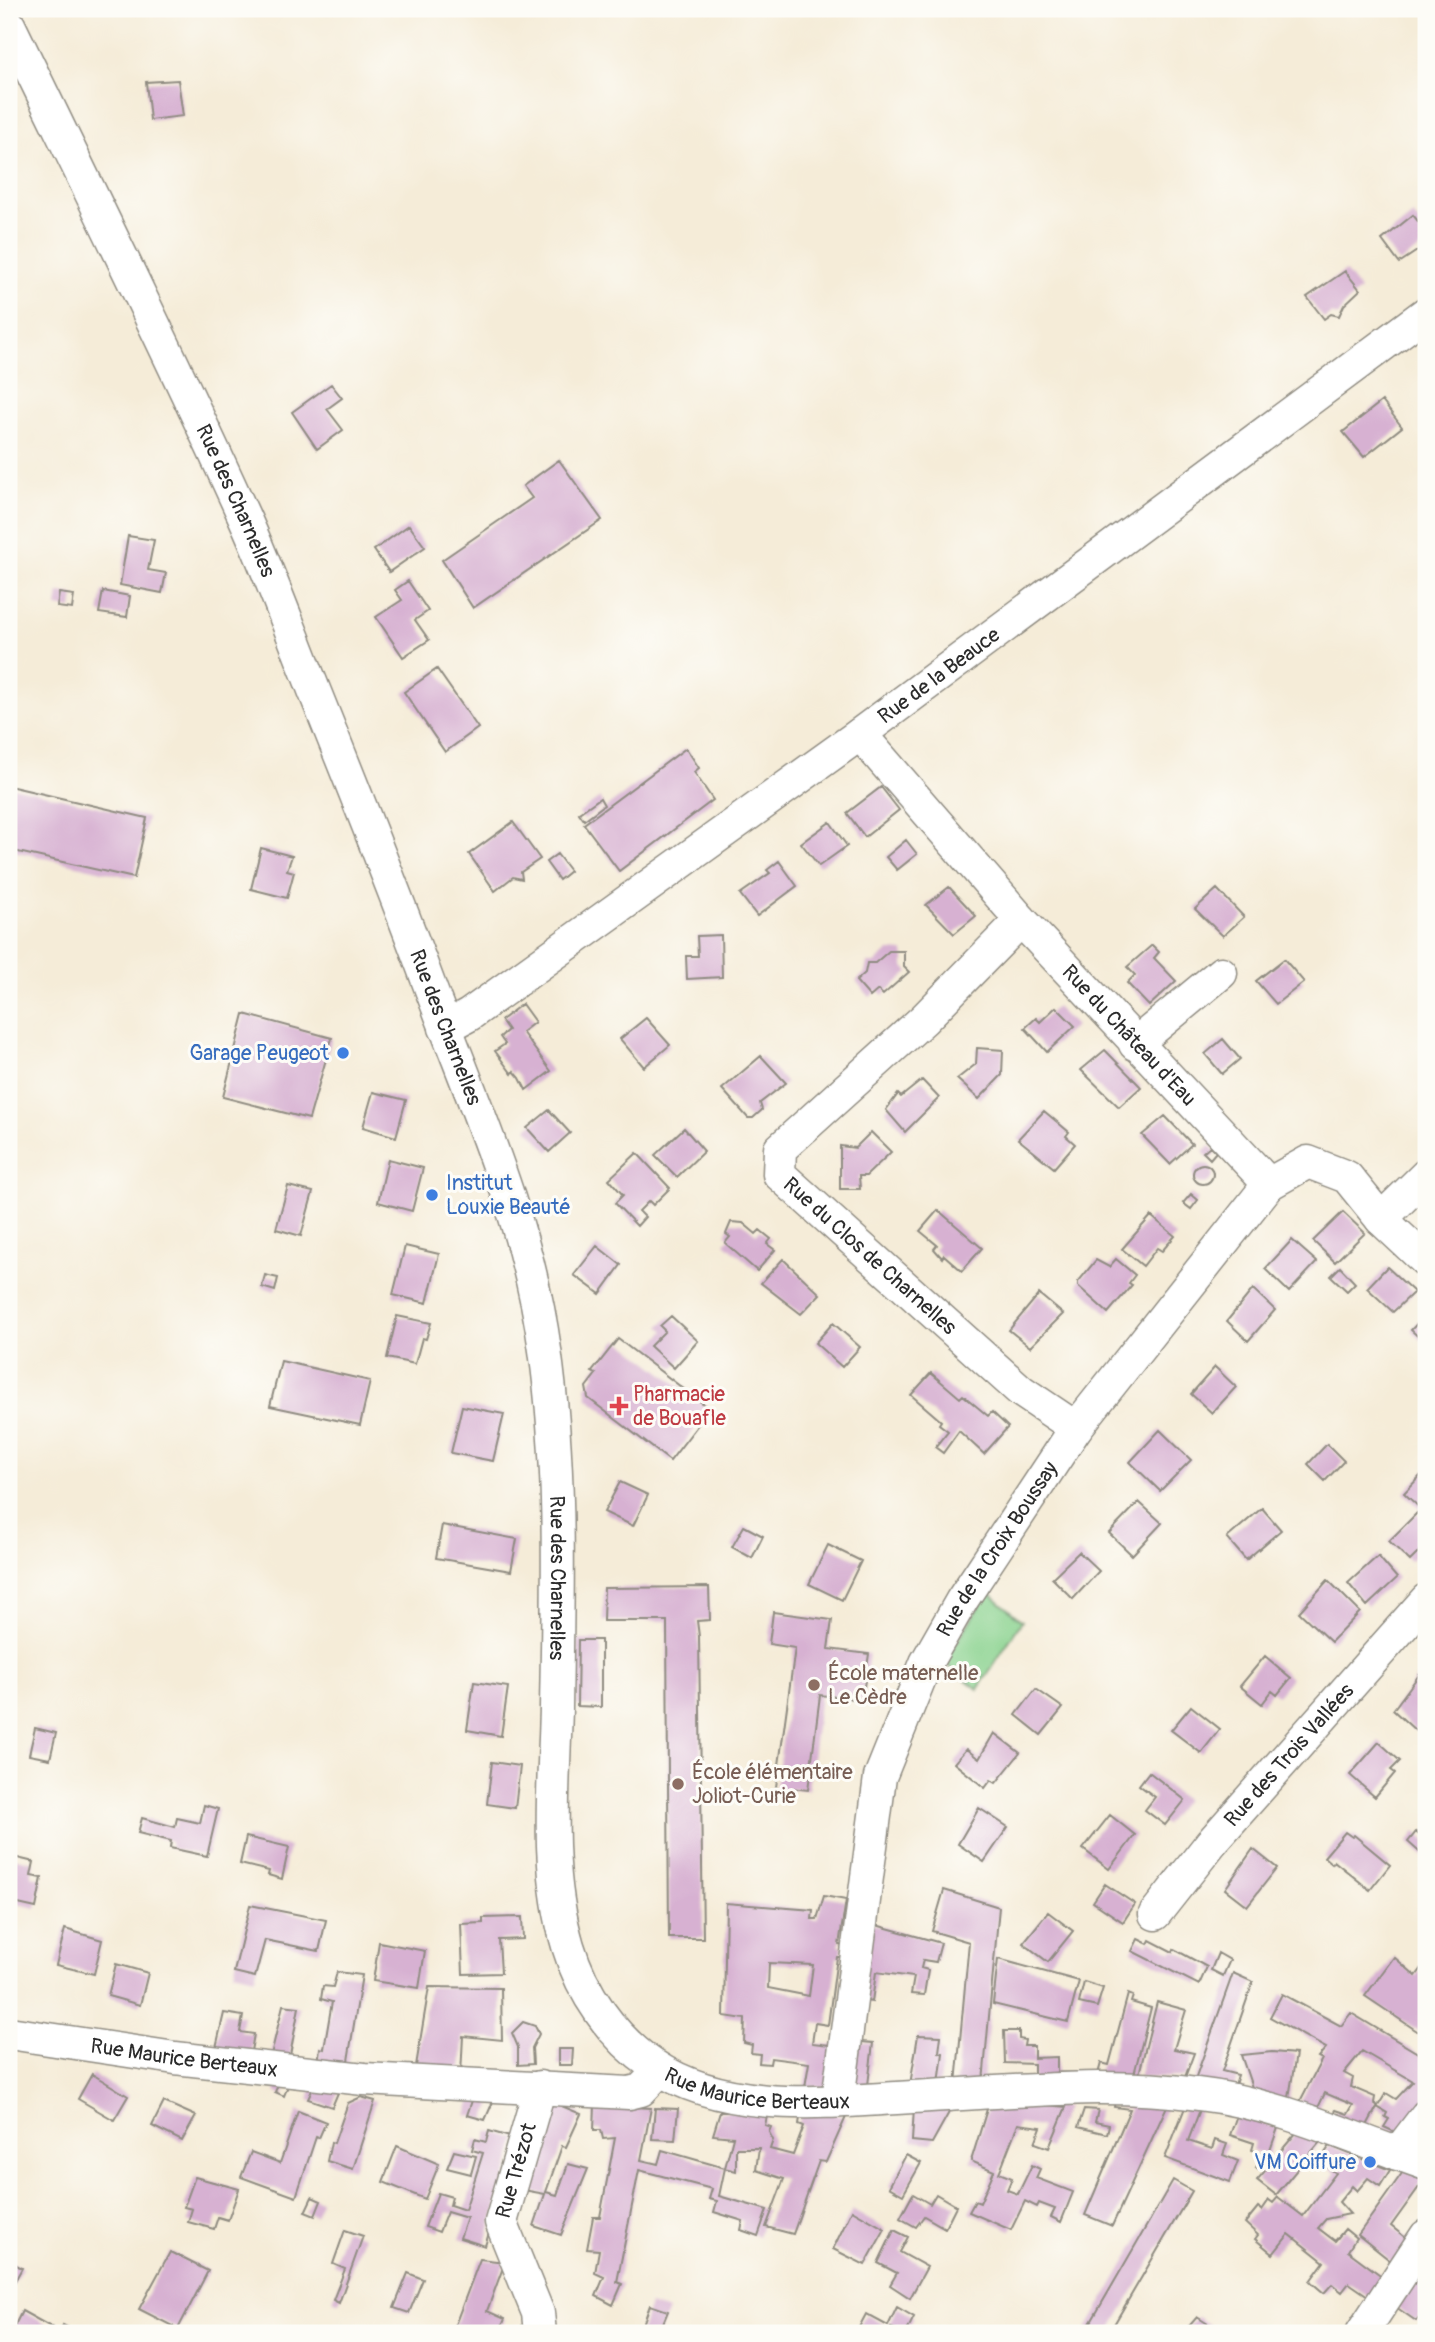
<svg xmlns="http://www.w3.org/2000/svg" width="1435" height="2342" viewBox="0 0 1435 2342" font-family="Pangolin,sans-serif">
	<rect width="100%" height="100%" fill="#fdfcf7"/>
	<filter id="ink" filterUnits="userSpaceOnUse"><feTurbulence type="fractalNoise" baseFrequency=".0143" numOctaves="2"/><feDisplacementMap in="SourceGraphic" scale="14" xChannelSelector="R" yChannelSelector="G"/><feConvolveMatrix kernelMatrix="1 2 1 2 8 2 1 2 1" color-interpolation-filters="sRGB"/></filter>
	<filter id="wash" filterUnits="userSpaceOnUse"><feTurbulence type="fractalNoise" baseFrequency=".00686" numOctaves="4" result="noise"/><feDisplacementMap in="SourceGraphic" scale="28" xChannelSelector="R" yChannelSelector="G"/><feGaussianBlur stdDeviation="1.57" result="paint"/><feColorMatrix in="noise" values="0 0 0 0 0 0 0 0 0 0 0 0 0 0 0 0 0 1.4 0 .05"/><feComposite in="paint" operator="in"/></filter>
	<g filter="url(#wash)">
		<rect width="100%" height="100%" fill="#f5ecd8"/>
		<!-- green -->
		<path fill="#89d28e" stroke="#5a7e5c" stroke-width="2" d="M988,1592L1022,1621L978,1689L944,1663Z"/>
		<g id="blocks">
			<!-- building -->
			<path fill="#d7b1d2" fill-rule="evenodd" d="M178,80L183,116L150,120L146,82Z
				M1413,215L1426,231V245L1399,263L1382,240Z
				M1345,271L1360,290L1344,305L1339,316L1331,314L1324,319L1307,297Z
				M331,384L342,398L327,409L343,430L317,449L292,412Z
				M1382,401L1402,427L1364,457L1343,432Z
				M559,460L602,520L473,608L442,560L532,498L523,486Z
				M409,525L425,547L389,572L374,550Z
				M128,536L154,540L148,570L166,573L162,593L120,585Z
				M408,581L428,611L415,620L429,640L403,657L376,617L402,600L395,590Z
				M103,591L130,596L127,617L99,613Z
				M59,593L74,595L72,609L57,607Z
				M437,669L478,728L445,752L404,692Z
				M686,748L699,768L694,772L713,800L619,871L584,824Z
				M9,786L147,818L134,878L9,850Z
				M881,787L899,810L865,837L847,813Z
				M600,798L604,805L584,820L579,813Z
				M513,822L540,859L521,872L522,879L513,877L495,891L469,854Z
				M830,822L847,846L819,866L801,843Z
				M906,840L917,854L897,870L886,857Z
				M261,848L292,856L287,870L294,872L287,898L251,889Z
				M557,854L570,871L559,880L546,862Z
				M779,861L797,886L757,916L740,894L770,873L767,870Z
				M949,887L976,916L954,934L926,905Z
				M1217,889L1244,917L1223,936L1195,909Z
				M721,935L722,977L687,979L686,956H698L697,936Z
				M1152,945L1159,952L1154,958L1176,981L1149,1006L1127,983L1135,975L1127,967Z
				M889,951H904V967L909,972L883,995L878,990L870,997L856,981L865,973L867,963H875Z
				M1284,959L1304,982L1276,1004L1256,981Z
				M522,1004L535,1022L522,1032L551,1071L526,1090L520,1078L514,1071L512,1074L495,1051L505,1044L500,1037L508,1030L501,1020Z
				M1056,1007L1075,1026L1047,1052L1025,1028L1036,1018L1040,1022Z
				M244,1014L332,1038L309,1119L223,1097Z
				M646,1018L670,1045L644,1067L620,1039Z
				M1223,1039L1240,1059L1222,1074L1205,1054Z
				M977,1048L1003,1050L1002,1075L979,1099L957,1079L976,1064Z
				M1105,1050L1141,1087L1119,1107L1081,1070Z
				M761,1056L786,1083L760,1103L762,1110L753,1118H748L722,1089Z
				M922,1080L939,1098L905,1132L886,1110L898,1094L901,1097Z
				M373,1092L406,1100L396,1137L363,1127Z
				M549,1110L570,1133L549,1152L527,1128Z
				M1044,1111L1069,1132L1066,1136L1075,1144L1054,1168L1018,1139Z
				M1165,1116L1192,1144L1170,1164L1142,1135Z
				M684,1128L704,1151L677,1177L655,1155Z
				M871,1132L891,1152L866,1176H859L860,1189H840V1146L855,1148Z
				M1210,1146L1216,1152L1210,1159L1203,1152Z
				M637,1153L670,1188L653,1205L649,1201L639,1211L645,1217L637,1226L615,1203L623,1195L609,1179Z
				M388,1159L423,1168L412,1211L378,1202Z
				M1193 1174a10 10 0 1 1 20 0a10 10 0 1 1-20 0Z
				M288,1186L313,1192L301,1236L276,1229Z
				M1191,1194L1198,1200L1191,1209L1183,1203Z
				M938,1210L982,1248L962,1271L944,1255L942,1258L934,1249L937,1245L920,1231Z
				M1343,1212L1365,1233L1335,1262L1313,1241Z
				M1151,1216L1175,1236L1162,1251L1157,1248L1143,1266L1122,1249Z
				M731,1222L743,1223L756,1234L760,1230L771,1239L767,1244L775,1250L757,1271L725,1243L730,1237L726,1234Z
				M1292,1240L1317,1262L1289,1292L1265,1269Z
				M405,1246L439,1254L427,1303L393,1295Z
				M597,1246L621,1265L600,1294L574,1275Z
				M783,1259L820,1294L801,1314L761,1283Z
				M1116,1259L1135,1275L1129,1283L1132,1285L1108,1313L1078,1286V1282L1096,1260L1109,1267Z
				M1340,1267L1355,1283L1347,1291L1331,1276Z
				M1387,1267L1414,1292L1393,1312L1367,1288Z
				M265,1275L278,1278L275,1291L262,1287Z
				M1253,1289L1275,1310L1248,1341L1227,1321Z
				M1039,1294L1063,1314L1030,1347L1009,1330Z
				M1426,1314V1344L1411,1330Z
				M397,1316L431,1323L426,1339L422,1338L415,1364L387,1358Z
				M671,1316L698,1341L674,1368L650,1346L665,1331L660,1326Z
				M833,1323L860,1347L842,1367L815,1343Z
				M618,1339L710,1409L670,1461L588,1398L586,1387L596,1374L592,1372Z
				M281,1361L370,1381L360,1425L270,1406Z
				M1215,1367L1236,1387L1212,1413L1191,1394Z
				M931,1373L960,1398L963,1395L988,1416L992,1412L1008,1427L984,1454L959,1431L943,1453L935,1447L948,1431L939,1424L941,1421L911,1395Z
				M462,1406L504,1414L493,1461L451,1453Z
				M1160,1430L1191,1460L1160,1491L1130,1462Z
				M1327,1444L1344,1461L1325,1481L1308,1464Z
				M1426,1470V1514L1404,1493Z
				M620,1482L648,1495L633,1526L604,1512Z
				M1139,1502L1162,1523L1132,1555L1109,1533Z
				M1262,1508L1281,1530L1246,1560L1227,1538Z
				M1417,1513L1426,1522V1545L1410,1561L1389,1541Z
				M442,1525L517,1539L511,1571L436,1558Z
				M744,1526L763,1536L752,1558L732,1547Z
				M828,1545L861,1561L842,1600L809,1584Z
				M1079,1552L1099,1571L1073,1599L1052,1578Z
				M1378,1556L1397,1578L1367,1606L1348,1583Z
				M1328,1580L1360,1612L1331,1642L1299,1612Z
				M709,1587L710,1620L697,1621L699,1636L703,1938H669L667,1621H603L604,1588Z
				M773,1612L832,1620L828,1649L869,1654L862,1700L820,1695L808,1790L791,1788L790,1796L777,1794L776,1787L795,1648L769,1644Z
				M578,1640H601V1707L577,1706Z
				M1265,1656L1291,1678L1277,1695L1272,1691L1262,1704L1240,1686Z
				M1419,1675L1426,1682V1719L1416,1731L1393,1710Z
				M474,1682L508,1687L501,1736L467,1730Z
				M1036,1689L1063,1708L1041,1735L1016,1715Z
				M1191,1706L1220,1729L1201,1753L1171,1730Z
				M35,1728L56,1733L50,1759L29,1755Z
				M994,1733L1020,1753L996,1783L991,1780L985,1788L954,1763L966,1749L979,1759Z
				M1379,1742L1400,1761L1391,1770L1395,1773L1375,1797L1350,1775Z
				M492,1762L520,1766L515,1808L487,1804Z
				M1149,1772L1185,1800L1165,1825L1145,1810L1155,1797L1139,1785Z
				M204,1805L218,1809L207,1856L170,1848L171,1841L138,1833L142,1818L175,1827L177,1818L200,1823Z
				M979,1808L1008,1827L984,1862L958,1844Z
				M1110,1815L1135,1835L1109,1869L1083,1849Z
				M1345,1832L1352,1837L1354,1835L1390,1865L1370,1890L1334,1861L1332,1864L1324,1857Z
				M1416,1832L1426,1841V1858L1408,1842Z
				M246,1837L289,1847L282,1879L268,1875L269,1871L240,1864Z
				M1253,1849L1277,1868L1247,1906L1225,1889Z
				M9,1856L34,1862L31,1876L42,1878L36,1908L9,1902Z
				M1105,1884L1135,1904L1123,1922L1093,1902Z
				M944,1890L999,1907L983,2082L956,2084L969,1942L932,1931Z
				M824,1896L846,1900L839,1945L843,1946L841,1957H837L828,2025L815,2023L812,2043L838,2046L833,2087H805L809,2063L771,2058L770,2064L759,2063L760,2054L751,2053L752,2045L744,2043L745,2019L724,2016L726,1903L813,1910L812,1919H817ZM769,1963L813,1965L809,1996L768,1988Z
				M250,1905L326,1920L319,1951L265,1940L255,1977L234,1972Z
				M1048,1912L1073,1931L1048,1962L1023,1943Z
				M522,1917L523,1939L499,1940L501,1973L463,1974L461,1924L483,1923V1918Z
				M865,1922L941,1943L936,1962L923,1960L921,1968L928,1970L924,1995L911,1994L914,1977L876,1972L872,2002L855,1999Z
				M65,1929L102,1940L94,1974L56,1965Z
				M1138,1939L1148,1944L1150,1940L1173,1952L1174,1949L1207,1967L1199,1985L1132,1951Z
				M379,1942L425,1951L419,1988L373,1981Z
				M1218,1953L1230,1960L1223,1976L1211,1970Z
				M1394,1957L1416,1976L1426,1963V2025L1420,2033L1365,1996Z
				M998,1959L1079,1981L1068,2022L993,2004Z
				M116,1964L148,1973L140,2005L108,1996Z
				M337,1972L362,1975L347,2067L318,2064L320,2048L324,2049L332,2002L321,1999L323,1986L333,1987Z
				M1233,1973L1253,1982L1222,2071L1238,2075L1233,2091L1193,2085Z
				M1084,1982L1103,1988L1097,2007L1079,2003Z
				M429,1987L501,1988L502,2040L463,2036L461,2075L415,2072Z
				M1128,1994L1133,1996L1131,2002L1151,2008L1132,2082L1097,2078L1101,2063L1109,2065Z
				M1282,1994L1341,2026L1351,2013L1426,2058V2099L1405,2126L1397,2133L1384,2127L1389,2119L1385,2117L1387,2113L1377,2107L1363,2133L1330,2120L1336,2110L1348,2114L1353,2105L1325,2093L1315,2114L1297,2107L1322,2059L1318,2057L1326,2048L1270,2017ZM1362,2051L1413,2081L1396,2099L1386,2093L1378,2106L1374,2103L1375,2097L1351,2087L1353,2078L1344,2073Z
				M1157,2002L1186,2010L1174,2049L1194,2053L1185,2077L1138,2078Z
				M283,2005L299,2007L289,2061L270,2059Z
				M224,2013L243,2016L240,2032L254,2034L250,2057L215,2052Z
				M523,2022L535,2026L539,2034L532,2048L533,2064L518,2065V2047L512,2033Z
				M1004,2031H1019V2039L1025,2040L1024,2046H1034V2058L1057,2057V2079L1034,2081V2064L1005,2063Z
				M918,2035L941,2036L939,2052L943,2053L939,2084L910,2085Z
				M850,2041L873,2043L868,2085H844Z
				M558,2049H573L572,2065H558Z
				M1272,2052L1296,2054L1288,2104L1255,2096L1241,2055Z
				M92,2074L128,2096L114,2120L78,2099Z
				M279,2082L289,2083L284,2096L275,2092Z
				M314,2086L340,2088L332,2107L308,2099Z
				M474,2095L495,2097L485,2120L467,2115Z
				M361,2097L375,2101L353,2169L327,2161L331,2142L334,2143L348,2103Z
				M1115,2100L1168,2104L1112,2226L1085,2215L1130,2109L1114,2107Z
				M164,2102L196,2116L182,2141L152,2126Z
				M552,2102L581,2114L566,2147L562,2146L546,2192L557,2195L568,2164L588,2169L561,2235L534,2226L545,2194L518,2189Z
				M1026,2103L1066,2107L1049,2148L1035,2143L1041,2127L1018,2124L999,2173L1012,2178L1007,2190L1018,2194L1032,2165L1040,2169L1036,2178L1073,2192L1061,2222L1051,2217L1055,2209L1039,2203L1037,2207L1025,2201L1011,2230L969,2212L975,2201L980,2203L994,2171L971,2161L988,2106Z
				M595,2105L651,2108L641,2160L658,2164L662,2150L725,2168L719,2196L767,2210L758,2236L741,2230L743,2221L714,2212L717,2201L709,2199L712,2189L639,2170L617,2282L622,2284L613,2305L596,2296L604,2277L595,2273L599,2250L587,2249L593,2217H600L615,2138L603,2139L601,2130H594Z
				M802,2105L846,2117L826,2162L819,2161L793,2234L766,2227L784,2179L756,2170L759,2148H736V2171L725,2168L733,2137L713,2135L720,2112H768L765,2125L771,2127L769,2132L773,2140L770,2149L793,2155L804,2126L799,2124Z
				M1186,2105L1201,2107L1188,2141L1212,2149L1215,2140L1227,2144L1223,2155L1238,2161L1230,2182L1165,2158Z
				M952,2107L932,2143L912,2141L914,2108Z
				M655,2108L678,2109L675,2140L652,2139Z
				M1084,2109L1098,2110L1095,2122L1109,2125L1107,2134L1078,2127Z
				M298,2111L326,2122L319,2138L316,2137L296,2197L241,2177L251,2152L280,2163Z
				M1237,2115L1278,2128L1268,2156L1252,2150L1254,2143L1230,2135Z
				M489,2131L517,2139L485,2246L460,2238L467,2218L447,2212L439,2232L425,2227L438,2193L452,2197L450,2205L465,2210L483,2153L472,2150L475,2139L486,2142Z
				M1296,2133L1320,2142L1276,2195L1257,2180L1265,2171L1256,2168L1259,2161L1270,2164Z
				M397,2146L439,2164L425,2199L383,2182Z
				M1330,2146L1390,2170L1380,2186L1368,2178L1357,2191L1352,2186L1339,2202L1350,2214L1326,2219L1318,2228L1335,2241L1345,2229L1356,2238L1348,2251L1387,2280L1374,2300L1349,2283L1342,2292L1332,2284L1324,2293L1310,2281L1324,2262L1289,2234L1273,2254L1255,2239L1258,2235L1245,2223L1258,2207L1262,2210L1269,2200L1273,2203L1278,2197L1303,2216L1336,2173L1319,2161Z
				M454,2151L476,2156L471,2174L447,2168Z
				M906,2155L921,2163L903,2195L889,2187Z
				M1405,2169L1424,2180L1391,2226L1412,2243L1397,2266L1358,2235Z
				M195,2177L239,2189L228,2220L218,2217L214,2229L188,2222L192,2209L184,2207Z
				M1173,2180L1192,2191L1109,2333H1094L1087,2329Z
				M913,2194L930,2204L936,2194L956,2206L945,2228L924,2216L916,2227L900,2218Z
				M312,2197L321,2201L315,2216L305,2212Z
				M852,2210L885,2229L865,2265L833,2249Z
				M345,2230L363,2236L339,2303L333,2300L345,2269L333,2264Z
				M894,2230L908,2237L900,2252L927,2267L910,2298L890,2285L897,2273L878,2263Z
				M170,2252L208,2271L178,2329L139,2309Z
				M480,2259L505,2262L487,2311L505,2319L499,2333H452Z
				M9,2261L22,2268L9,2292Z
				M1413,2269L1426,2277V2308L1416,2321L1393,2305Z
				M408,2273L423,2279L409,2313L394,2308Z
				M650,2305L668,2311L659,2333H640Z
				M897,2307L914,2317L906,2333L891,2328L888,2333H856L866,2314L888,2326Z
				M22,2311L60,2332L63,2325L78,2333H9V2326L13,2329Z
				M1197,2317L1222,2333H1183Z"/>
		</g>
	</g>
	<g filter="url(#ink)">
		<use href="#blocks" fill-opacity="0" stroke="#908c82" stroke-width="2"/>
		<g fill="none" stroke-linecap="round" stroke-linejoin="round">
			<!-- minor casing -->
			<g stroke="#908c82" stroke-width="35">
				<g id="minor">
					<path id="s1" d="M9,25C87,186 167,347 241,510C268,568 290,630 314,690C351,782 388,874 423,968C470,1096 526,1213 545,1350C562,1469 558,1589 556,1708C554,1787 545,1869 568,1946C582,1993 612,2037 653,2065C731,2118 841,2100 930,2096C1018,2091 1110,2082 1198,2094C1277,2103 1352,2138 1426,2164"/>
					<path id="s2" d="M860,734L1021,920L1269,1184L1308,1162L1347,1177L1381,1219L1426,1261"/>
					<path id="s3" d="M1021,920L924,1019L780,1149L779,1174L1021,1391L1076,1428"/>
					<path id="s4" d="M445,1028L469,1015L860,734L1426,313"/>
					<path d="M1135,1044L1221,973"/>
					<path d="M1381,1219L1426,1175"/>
					<path id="s5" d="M1155,1914L1211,1843L1426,1600"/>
					<path id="s6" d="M9,2033L175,2058L364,2079L629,2093L641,2090L660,2070"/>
					<path id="s7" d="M838,2100L880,1777L926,1663L962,1600L1076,1428L1269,1184"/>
					<path d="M1397,2154L1426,2116"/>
					<path id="s8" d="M540,2333L538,2313L501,2222L540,2087"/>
					<path d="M1362,2333L1426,2236"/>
				</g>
			</g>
			<!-- minor -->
			<use href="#minor" stroke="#fff" stroke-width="32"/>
		</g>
	</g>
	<!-- markers -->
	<g fill="#3f7fe0" stroke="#fdfcf7" stroke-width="2.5">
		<circle cx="343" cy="1053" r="7"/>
		<circle cx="432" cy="1195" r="7"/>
		<circle cx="1370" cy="2162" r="7"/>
	</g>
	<path fill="#e0444e" stroke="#fdfcf7" stroke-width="2.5" d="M615.5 1395.5h7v7h7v7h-7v7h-7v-7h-7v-7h7z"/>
	<g fill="#8d6e63" stroke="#fdfcf7" stroke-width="2.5">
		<circle cx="814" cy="1685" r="7"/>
		<circle cx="678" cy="1784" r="7"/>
	</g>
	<g text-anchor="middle" stroke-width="6" stroke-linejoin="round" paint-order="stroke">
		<!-- street labels -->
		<g font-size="21" fill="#2b2b2b" stroke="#fdfcf7">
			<text dy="7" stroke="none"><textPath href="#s1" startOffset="527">Rue des Charnelles</textPath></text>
			<text dy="7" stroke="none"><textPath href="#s4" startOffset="607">Rue de la Beauce</textPath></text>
			<text dy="7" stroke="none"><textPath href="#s1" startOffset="1094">Rue des Charnelles</textPath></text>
			<text dy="7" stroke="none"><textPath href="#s2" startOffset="404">Rue du Château d'Eau</textPath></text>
			<text dy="7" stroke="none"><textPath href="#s3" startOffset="480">Rue du Clos de Charnelles</textPath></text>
			<text dy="7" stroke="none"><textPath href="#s7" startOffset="583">Rue de la Croix Boussay</textPath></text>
			<text dy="7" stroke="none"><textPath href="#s1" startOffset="1661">Rue des Charnelles</textPath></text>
			<text dy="7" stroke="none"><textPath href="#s5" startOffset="208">Rue des Trois Vallées</textPath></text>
			<text dy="7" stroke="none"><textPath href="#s6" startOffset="177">Rue Maurice Berteaux</textPath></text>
			<text dy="7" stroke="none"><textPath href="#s1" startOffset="2289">Rue Maurice Berteaux</textPath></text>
			<text dy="7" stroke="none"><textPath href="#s8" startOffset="172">Rue Trézot</textPath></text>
		</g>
		<!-- shop labels -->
		<g font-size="21" fill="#366cbe" stroke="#fdfcf7" text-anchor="end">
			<text x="329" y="1060">Garage Peugeot</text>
			<text x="446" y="1190" text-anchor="start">Institut<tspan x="446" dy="24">Louxie Beauté</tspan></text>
			<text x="1356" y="2169">VM Coiffure</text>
		</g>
		<!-- health labels -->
		<g font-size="21" fill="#be3a42" stroke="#fdfcf7" text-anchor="start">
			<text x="633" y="1401">Pharmacie<tspan x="633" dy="24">de Bouafle</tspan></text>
		</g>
		<!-- education labels -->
		<g font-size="21" fill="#785e54" stroke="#fdfcf7" text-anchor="start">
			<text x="828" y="1680">École maternelle<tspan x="828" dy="24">Le Cèdre</tspan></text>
			<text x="692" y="1779">École élémentaire<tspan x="692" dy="24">Joliot-Curie</tspan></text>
		</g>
	</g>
	<!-- margin -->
	<rect width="1435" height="2342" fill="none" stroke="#fdfcf7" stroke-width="35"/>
</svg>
